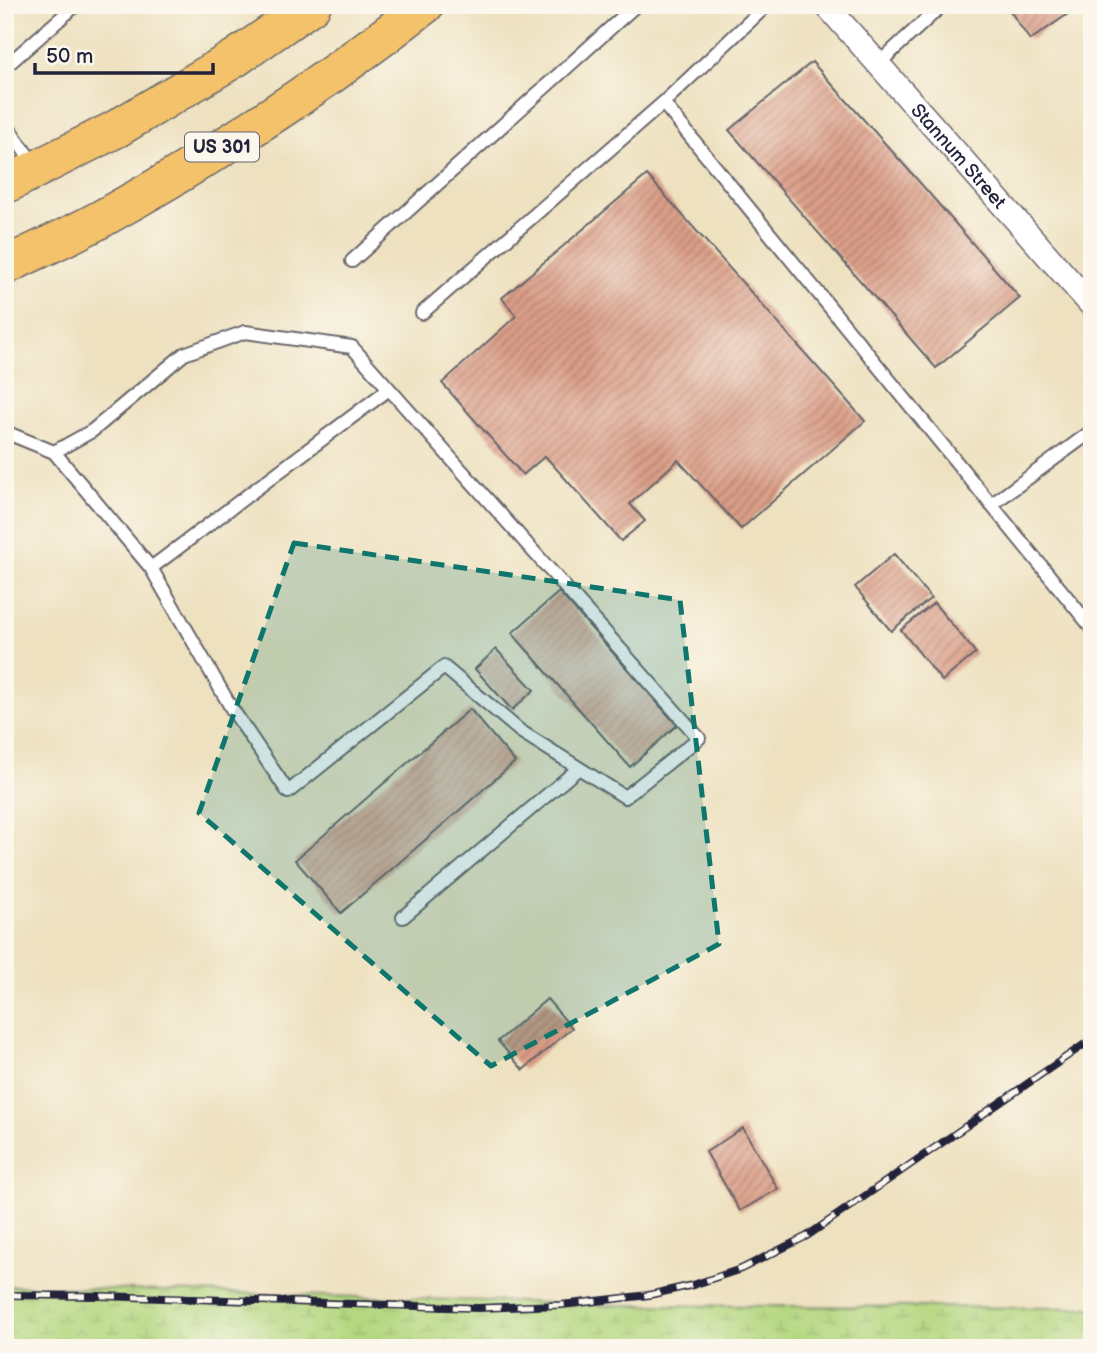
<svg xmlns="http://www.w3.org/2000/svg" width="1097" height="1353" viewBox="0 0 1097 1353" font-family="'Balsamiq Sans',sans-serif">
	<defs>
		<pattern id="wetland-marsh" width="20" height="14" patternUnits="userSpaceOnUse" patternTransform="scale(1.75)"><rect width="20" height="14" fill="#b4d77f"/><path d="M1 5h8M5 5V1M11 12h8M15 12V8" fill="none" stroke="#9ab86f"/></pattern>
		<pattern id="building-hatch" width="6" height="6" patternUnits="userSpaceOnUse" patternTransform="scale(1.75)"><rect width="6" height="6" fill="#db9e87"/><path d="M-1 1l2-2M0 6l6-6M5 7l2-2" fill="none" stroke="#b18070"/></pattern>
	</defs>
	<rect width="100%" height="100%" fill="#fbf7ec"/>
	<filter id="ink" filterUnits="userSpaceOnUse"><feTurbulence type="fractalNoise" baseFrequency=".0143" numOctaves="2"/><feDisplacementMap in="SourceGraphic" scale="14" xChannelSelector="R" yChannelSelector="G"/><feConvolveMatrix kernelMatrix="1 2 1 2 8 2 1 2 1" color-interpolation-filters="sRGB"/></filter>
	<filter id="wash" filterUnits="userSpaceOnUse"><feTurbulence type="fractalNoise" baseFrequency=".00686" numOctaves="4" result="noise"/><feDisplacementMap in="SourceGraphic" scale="28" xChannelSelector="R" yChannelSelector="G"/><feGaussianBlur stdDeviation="1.57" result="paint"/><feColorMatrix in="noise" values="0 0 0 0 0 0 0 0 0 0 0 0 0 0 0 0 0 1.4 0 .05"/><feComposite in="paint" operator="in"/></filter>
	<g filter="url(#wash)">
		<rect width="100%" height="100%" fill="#eee1c0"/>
		<!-- wetland -->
		<path fill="url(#wetland-marsh)" stroke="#6b7c5d" stroke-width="2" d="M5,1286L617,1305L1092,1308V1348H5Z"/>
		<g id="blocks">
			<!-- building -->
			<path fill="url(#building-hatch)" d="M1006,5H1081L1030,40Z
				M812,62L915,177L1020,298L936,368L729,130Z
				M647,175L865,421L741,529L678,460L630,504L645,521L621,541L545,456L523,475L442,383L516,316L502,298Z
				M894,554L931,598L891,631L855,587Z
				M559,592L677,725L630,767L512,633Z
				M934,603L976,653L942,681L901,630Z
				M496,649L534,690L512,710L475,669Z
				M470,709L515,762L341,913L295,860Z
				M547,999L572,1028L523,1070L498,1041Z
				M743,1128L778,1189L740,1211L706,1152Z"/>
		</g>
	</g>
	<g filter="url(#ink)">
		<use href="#blocks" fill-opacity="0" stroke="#69656a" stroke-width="2"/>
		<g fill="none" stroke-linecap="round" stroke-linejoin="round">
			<!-- lane casing -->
			<g stroke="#69656a" stroke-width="16">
				<path id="lane" d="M878,64L942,5
					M5,67L76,5
					M663,103L1092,628
					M5,123L35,166
					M352,261L636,5
					M422,313L663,103L767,5
					M5,432L54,452L92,431L184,354L245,332L352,347L699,738L625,797L520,731L444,667L288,792L232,709L151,568
					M54,452L151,568L389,389
					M991,505L1092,431
					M403,917L579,768"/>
			</g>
			<!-- street casing -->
			<g stroke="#69656a" stroke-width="26">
				<g id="street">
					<path id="s1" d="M826,5L1092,306"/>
				</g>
			</g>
			<!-- primary casing -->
			<g stroke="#69656a" stroke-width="40">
				<path id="primary" d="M5,185L116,129L237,57L312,5
					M5,266C37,250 70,236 101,219C215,156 323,85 425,5"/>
			</g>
			<!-- lane -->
			<use href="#lane" stroke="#fff" stroke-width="12"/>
			<!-- street -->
			<use href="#street" stroke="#fff" stroke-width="23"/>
			<!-- primary -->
			<use href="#primary" stroke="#f3c26a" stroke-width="37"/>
			<!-- rail casing -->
			<g stroke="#22223b" stroke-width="8">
				<path id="rail" d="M5,1295L101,1296L478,1308L561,1305L649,1295L693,1285L741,1269L807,1236L1092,1039"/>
			</g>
			<!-- rail -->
			<use href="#rail" stroke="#fbf7ec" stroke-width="5" stroke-dasharray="16" stroke-linecap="butt"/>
		</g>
	</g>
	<!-- marked area -->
	<path fill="#0f766e" fill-opacity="0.2" stroke="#0f766e" stroke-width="5" stroke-dasharray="14 9" stroke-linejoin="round" d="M294,543L680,600L719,944L491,1066L199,813Z"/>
	<g text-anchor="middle" stroke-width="7" stroke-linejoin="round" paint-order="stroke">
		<!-- shield labels -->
		<rect fill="#fbf7ec" stroke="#636270" stroke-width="2" x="185" y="132.5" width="74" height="29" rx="5"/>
		<g font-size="18" font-weight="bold" fill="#22223b">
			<text x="222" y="153">US 301</text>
		</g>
		<!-- street labels -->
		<g font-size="19" fill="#22223b" stroke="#fbf7ec">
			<text dy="7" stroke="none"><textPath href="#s1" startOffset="201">Stannum Street</textPath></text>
		</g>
	</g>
	<!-- margin -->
	<rect width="1097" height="1353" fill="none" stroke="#fbf7ec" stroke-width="28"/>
	<!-- scale -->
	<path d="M35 63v10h178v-10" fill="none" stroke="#22223b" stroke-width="3.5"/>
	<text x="46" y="63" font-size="21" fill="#22223b" stroke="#fbf7ec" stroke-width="5" paint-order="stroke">50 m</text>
</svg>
